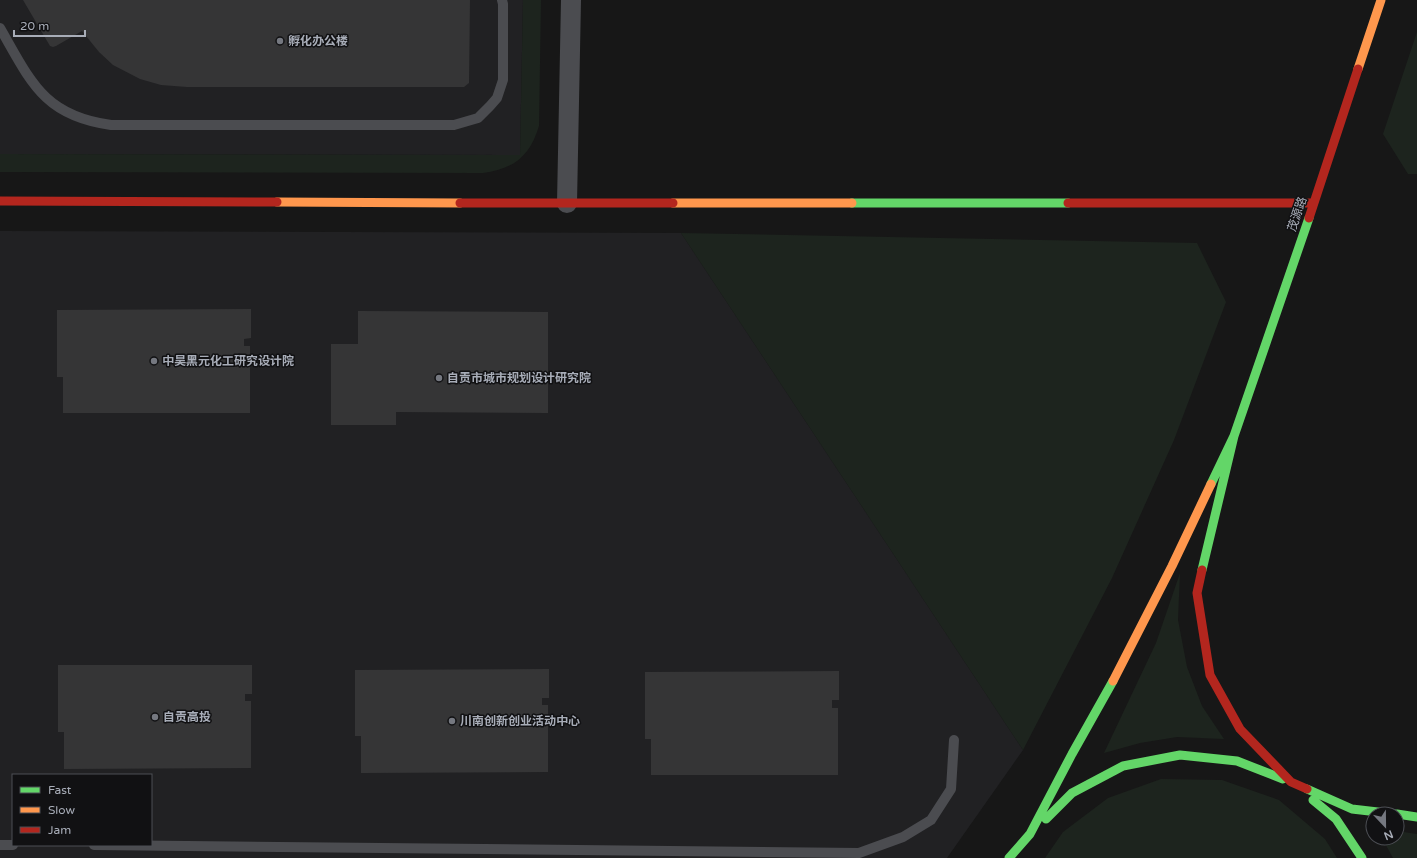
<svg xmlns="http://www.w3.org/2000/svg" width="1417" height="858" viewBox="0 0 1417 858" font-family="'Varela Round','Noto Sans SC',sans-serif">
	<rect width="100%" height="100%" fill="#171717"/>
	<!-- built -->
	<path fill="#212123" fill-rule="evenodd" d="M0,0H523L520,155L0,154Z
		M0,231L681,233L1023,750L947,858H0ZM13,775H151V845H13Z"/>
	<!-- green -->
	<path fill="#1d241e" d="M523,0H541L539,126C530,156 514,169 483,173L0,172V154L520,155Z
		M1417,32V174H1408L1383,134Z
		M681,233L1197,243L1226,302L1174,440L1112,578L1023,750Z
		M1180,573L1178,620L1187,667L1202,706L1224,739L1177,737L1140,743L1104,753L1156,643Z
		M1161,779L1222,780L1279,800L1325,839L1337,858H1045L1063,832L1108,798Z
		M1397,831L1417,834V858H1393L1382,838H1397Z"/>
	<!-- building -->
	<path fill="#353536" d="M23,0H470L469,83L464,87H187L161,85L140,79L113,65L99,52L82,31L56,46L53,47L50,46Z
		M251,309V338L244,339V346H250V413H63V377H57V310Z
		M358,311L548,312V413L396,412V425H331V344H358Z
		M58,665H252V694H245V701H251V768L64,769V732H58Z
		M549,669V698H542V705H548V772L361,773V736H355V670Z
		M839,671V700H832V708H838V775H651V739H645V672Z"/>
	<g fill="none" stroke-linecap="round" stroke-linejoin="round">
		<!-- lane -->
		<path stroke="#4b4c50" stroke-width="10" d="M0,28C31,82 44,116 111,125H454L478,118L490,106L497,98L503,80V4L502,0
			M0,845H13
			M94,845L859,853L903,837L931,820L951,789L954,740"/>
		<!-- street -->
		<path stroke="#4b4c50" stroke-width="20" d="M567,203L571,0"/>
		<!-- fast -->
		<path stroke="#63d668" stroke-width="9" d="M852,203H1068
			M1234,436L1309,218
			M1202,570L1234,436L1211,484
			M1307,789L1352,809L1395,814
			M1313,800L1336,819L1362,858
			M1397,814L1417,817
			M1046,819L1072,793L1123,766L1180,755L1237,761L1283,779
			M1009,858L1030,834L1072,754L1113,681"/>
		<!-- slow -->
		<path stroke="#ff974d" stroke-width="9" d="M1358,69L1381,0
			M277,202L460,203
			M673,203H852
			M1113,681L1172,566L1211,484"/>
		<!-- jam -->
		<path stroke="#b3261e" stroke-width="9" d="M0,201L277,202
			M460,203H673
			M1068,203H1314
			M1309,218L1358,69
			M1202,570L1197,593L1210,675L1240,729L1291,782L1307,789"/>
	</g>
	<!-- markers -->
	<g fill="#757880" stroke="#111113" stroke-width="1.5">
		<circle cx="280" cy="41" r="4"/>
		<circle cx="154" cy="361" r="4"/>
		<circle cx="439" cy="378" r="4"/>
		<circle cx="155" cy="717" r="4"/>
		<circle cx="452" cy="721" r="4"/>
	</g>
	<g text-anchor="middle" stroke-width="3" stroke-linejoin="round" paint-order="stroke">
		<!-- poi labels -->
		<g font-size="12" font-weight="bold" fill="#a8adb8" stroke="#111113" text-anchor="start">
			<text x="288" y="45">孵化办公楼</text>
			<text x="162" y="365">中昊黑元化工研究设计院</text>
			<text x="447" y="382">自贡市城市规划设计研究院</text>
			<text x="163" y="721">自贡高投</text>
			<text x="460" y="725">川南创新创业活动中心</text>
		</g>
		<!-- street labels -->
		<g font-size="12" fill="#a8adb8" stroke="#111113">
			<text transform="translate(1297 214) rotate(-71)" y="4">茂源路</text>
		</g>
	</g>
	<!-- legend -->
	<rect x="12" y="774" width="140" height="72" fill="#111113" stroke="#4d4f55"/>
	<rect x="20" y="787" width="20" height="6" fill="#63d668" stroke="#4d4f55"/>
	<text x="48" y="794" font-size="12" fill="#a8adb8">Fast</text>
	<rect x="20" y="807" width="20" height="6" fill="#ff974d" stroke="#4d4f55"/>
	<text x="48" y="814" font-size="12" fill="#a8adb8">Slow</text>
	<rect x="20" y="827" width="20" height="6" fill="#b3261e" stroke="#4d4f55"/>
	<text x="48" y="834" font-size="12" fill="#a8adb8">Jam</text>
	<!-- north arrow -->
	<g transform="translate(1385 826) rotate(158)"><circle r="19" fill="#111113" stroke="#4d4f55"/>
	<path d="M0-3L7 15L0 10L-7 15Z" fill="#757880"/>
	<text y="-6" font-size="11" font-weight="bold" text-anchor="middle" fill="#a8adb8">N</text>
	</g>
	<!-- scale -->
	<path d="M14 30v6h71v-6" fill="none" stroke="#a8adb8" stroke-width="2"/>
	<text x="20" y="30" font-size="12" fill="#a8adb8" stroke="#111113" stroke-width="3" paint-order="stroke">20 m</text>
</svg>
